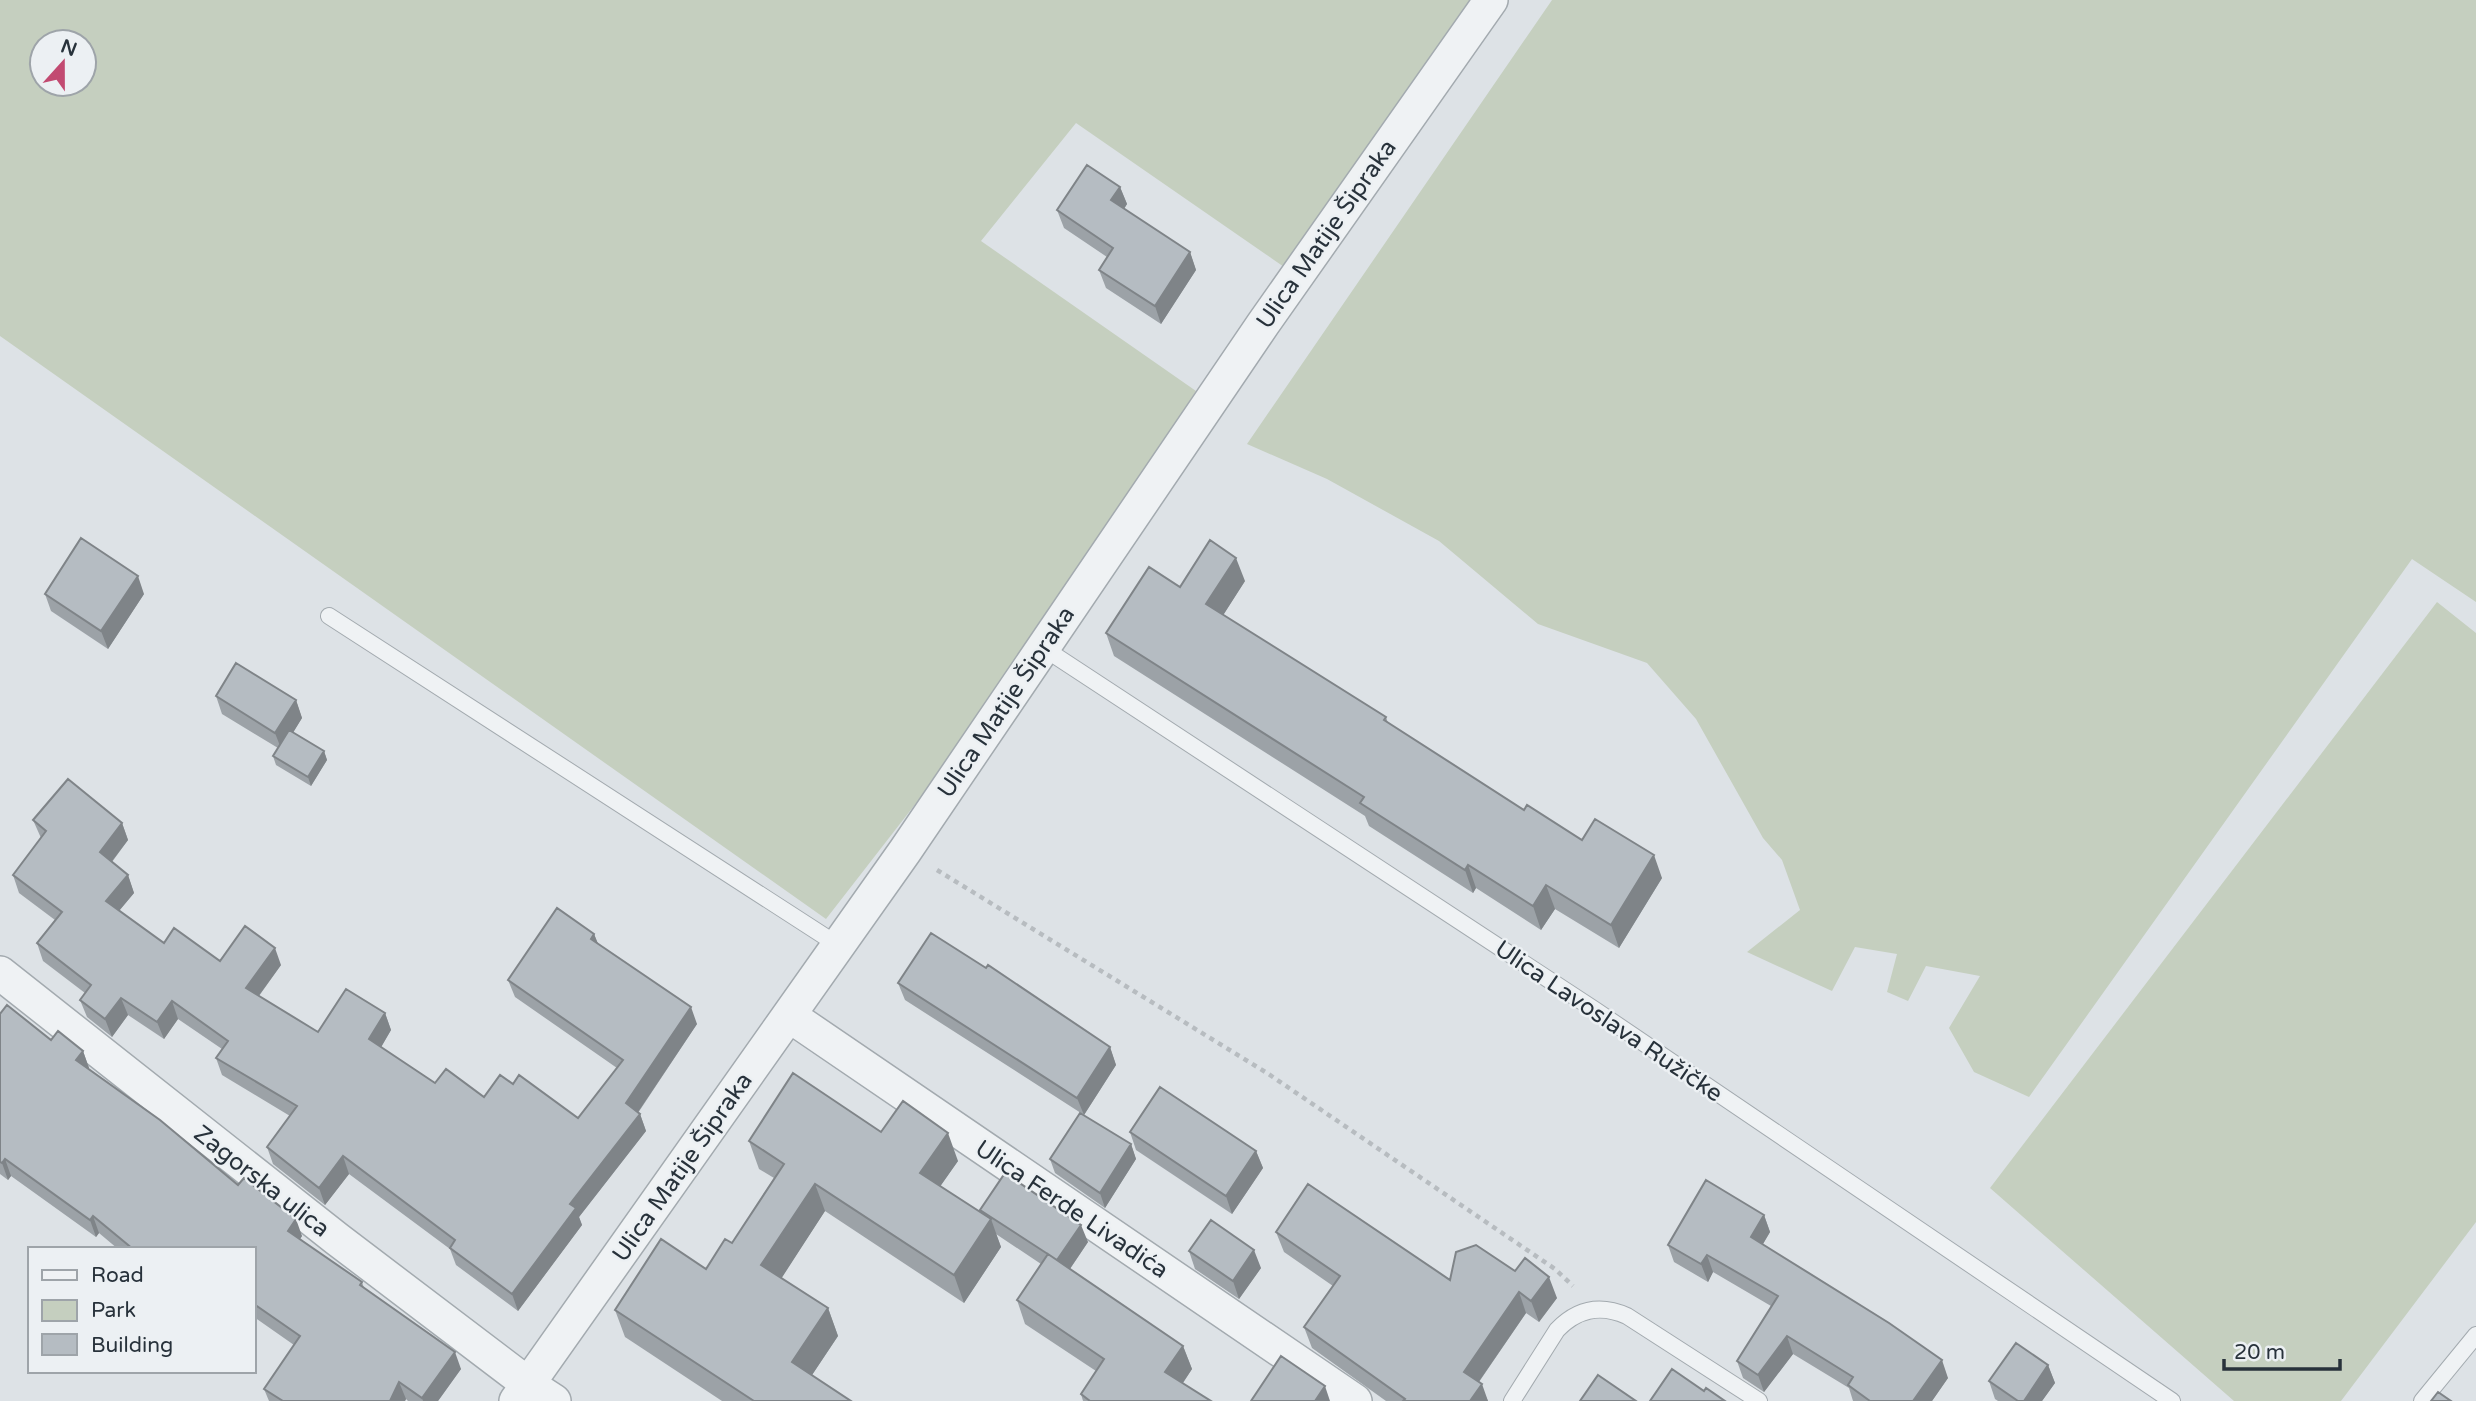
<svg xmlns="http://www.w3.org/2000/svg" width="2476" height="1401" viewBox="0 0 2476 1401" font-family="'Varela Round',sans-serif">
	<rect width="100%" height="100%" fill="#dde2e6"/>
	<!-- green -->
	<path fill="#c5cfbf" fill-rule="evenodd" d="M0,0H1473L1287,269L1076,123L981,241L1196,391L983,717L826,919L0,336ZM42,42H84V84H42Z
		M1552,0H2476V602L2412,559L2029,1097L1974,1072L1949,1028L1980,976L1926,966L1908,1001L1887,992L1897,954L1855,947L1832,991L1747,952L1800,910L1782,860L1763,838L1696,719L1647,663L1538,624L1439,541L1327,479L1247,444Z
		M2437,602L2476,633V1222L2341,1401H2234L1990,1188Z"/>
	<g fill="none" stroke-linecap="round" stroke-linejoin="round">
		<!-- lane casing -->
		<g stroke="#a3aaaf" stroke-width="18">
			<path id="lane" d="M329,616L838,945
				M1042,647L1595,1010L2172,1401
				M1512,1401L1557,1330C1577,1309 1600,1304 1627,1316L1759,1401
				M2422,1401L2476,1335"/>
		</g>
		<!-- street casing -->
		<g stroke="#a3aaaf" stroke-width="36">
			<path id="street" d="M0,973L337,1239L528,1384L554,1401
				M790,1016L1355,1401
				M516,1401L905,851L1263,324L1491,0"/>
		</g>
		<!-- path -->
		<path stroke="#b7bcc0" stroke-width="4.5" stroke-dasharray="5 5" stroke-linecap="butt" d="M937,870L1267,1073L1555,1269L1573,1286"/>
		<!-- lane -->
		<use href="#lane" stroke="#eff2f4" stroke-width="16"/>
		<!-- street -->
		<use href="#street" stroke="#eff2f4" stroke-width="33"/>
	</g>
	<!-- wall -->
	<path fill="#9ca2a7" d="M1120,187L1127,204L1124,209L1190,252L1196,270L1161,324L1106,288L1099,270L1107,257L1064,228L1057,210Z
		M1245,581L1223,615L1386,717L1388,723L1524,810L1582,840L1662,878L1619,948L1555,909L1541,930L1476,888L1473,893L1369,826L1365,816L1114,656L1106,633L1180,587Z
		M45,594H144L108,649L51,611Z
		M216,696L296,700L302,718L293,732L324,751L327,760L311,786L276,765L273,756L278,748L222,714Z
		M33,820L122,823L128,840L112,862L128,875L134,893L119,911L164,943L220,961L281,965L259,996L318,1032L385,1013L391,1030L381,1047L435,1083L484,1097L513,1084L578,1118L617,1068L515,997L508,980L594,934L598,944L697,1024L638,1113L640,1114L646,1131L579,1217L582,1225L518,1311L456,1265L450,1249L349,1174L325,1205L273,1164L267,1147L290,1116L222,1075L216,1058L222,1049L178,1019L164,1039L128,1015L112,1037L87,1017L80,1000L85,993L43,961L37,943L55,920L19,893L13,875L41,838Z
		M898,983L1110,1047L1116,1065L1084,1115L905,1000Z
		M0,1014L51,1040L83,1051L89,1068L88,1069L238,1185L302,1236L300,1239L362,1282L364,1288L461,1369L438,1401H408L406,1399L405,1401H269L264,1389L294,1345L254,1317V1249H118L99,1233L96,1237L11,1176L8,1180L0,1174Z
		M881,1132L958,1161L940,1186L981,1213L980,1210L1088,1242L1070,1269L1183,1346L1192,1369L1183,1383L1211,1401H1083L1081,1394L1096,1371L1025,1324L1017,1300L1041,1264L996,1234L1001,1247L964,1303L825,1211L781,1278L828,1308L838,1336L812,1375L851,1401H722L625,1337L615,1310L706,1269L732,1243L774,1178L759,1169L749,1141Z
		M1130,1132L1256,1151L1263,1168L1232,1214L1136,1150Z
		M1131,1144L1136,1159L1105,1208L1055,1173L1050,1159Z
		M1764,1215L1770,1232L1763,1244L1948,1378L1932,1401H1853L1849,1388L1793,1354L1764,1392L1743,1378L1737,1361L1771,1306L1713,1272L1708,1282L1674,1262L1668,1245Z
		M1276,1232L1450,1280L1515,1271L1557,1298L1539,1322L1526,1313L1479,1382L1488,1401H1386L1312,1348L1304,1327L1333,1286L1284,1252Z
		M1189,1251L1261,1268L1239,1299L1195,1269Z
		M2048,1365L2055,1383L2042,1401H1998L1995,1399L1989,1381Z"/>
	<!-- shaded-wall -->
	<path fill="#7f8488" d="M1120,187L1127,204L1118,218L1111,200Z
		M1190,252L1196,270L1161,324L1155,306Z
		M1236,558L1245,581L1215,628L1206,604Z
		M138,576L144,594L108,649L101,631Z
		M296,700L302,718L282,751L275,733Z
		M324,751L327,760L311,786L308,777Z
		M122,823L128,840L106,869L100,852Z
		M1654,855L1662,878L1619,948L1611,925Z
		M1468,865L1476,888L1473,893L1465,870Z
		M128,875L134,893L113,918L106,901Z
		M1546,885L1555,909L1541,930L1533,906Z
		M594,934L601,951L591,939Z
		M275,948L281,965L252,1005L246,988Z
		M121,998L128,1015L112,1037L105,1019Z
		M172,1001L178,1019L164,1039L157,1022Z
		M691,1007L697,1024L632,1121L626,1103Z
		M385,1013L391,1030L376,1056L369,1039Z
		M1110,1047L1116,1065L1084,1115L1077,1098Z
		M83,1051L89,1068L82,1077L76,1060Z
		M640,1114L646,1131L579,1217L582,1225L518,1311L512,1294L570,1204Z
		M948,1133L958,1161L930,1201L920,1173Z
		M1131,1144L1136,1159L1105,1208L1100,1193Z
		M1256,1151L1263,1168L1232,1214L1226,1196Z
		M343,1156L349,1174L325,1205L319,1188Z
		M5,1159L11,1176L8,1180L2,1163Z
		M815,1184L825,1211L772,1293L761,1265Z
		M1764,1215L1770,1232L1757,1254L1751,1237Z
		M93,1216L99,1233L96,1237L90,1220Z
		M296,1219L302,1236L294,1248L288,1231Z
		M991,1219L1001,1247L964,1303L954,1275Z
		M1081,1225L1088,1242L1063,1279L1056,1261Z
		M1254,1250L1261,1268L1239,1299L1233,1281Z
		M1707,1255L1713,1272L1708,1282L1701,1264Z
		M1549,1277L1557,1298L1539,1322L1531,1301Z
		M1519,1292L1526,1313L1471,1393L1464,1372Z
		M828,1308L838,1336L802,1390L792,1362Z
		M1787,1336L1793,1354L1764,1392L1758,1375Z
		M1183,1346L1192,1369L1174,1396L1165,1372Z
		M455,1352L461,1369L438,1401H423L422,1398Z
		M1942,1360L1948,1378L1932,1401H1913Z
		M2048,1365L2055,1383L2042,1401H2024Z
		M399,1382L406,1399L405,1401H390Z
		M1482,1384L1488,1401H1470Z
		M1325,1386L1330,1401H1315Z"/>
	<!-- building -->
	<path fill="#b5bcc2" stroke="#7f8488" stroke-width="2" d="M1087,165L1120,187L1111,200L1190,252L1155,306L1099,270L1113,248L1057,210Z
		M81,538L138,576L101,631L45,594Z
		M1210,540L1236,558L1206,604L1386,717L1384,720L1524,810L1527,805L1582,840L1595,819L1654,855L1611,925L1546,885L1533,906L1468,865L1465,870L1360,803L1364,797L1106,633L1149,567L1180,587Z
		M236,663L296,700L275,733L216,696Z
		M289,730L324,751L308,777L273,756Z
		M68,779L122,823L100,852L128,875L106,901L164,943L174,928L220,961L245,926L275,948L246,988L318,1032L346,989L385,1013L369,1039L435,1083L446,1069L484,1097L500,1075L513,1084L519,1075L578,1118L623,1060L508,980L557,908L594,934L591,939L691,1007L626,1103L640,1114L570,1204L576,1208L512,1294L450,1248L455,1240L343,1156L319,1188L267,1147L297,1106L216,1058L228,1041L172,1001L157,1022L121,998L105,1019L80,1000L91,985L37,943L62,912L13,875L46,831L33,820Z
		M931,933L986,968L988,965L1110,1047L1077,1098L898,983Z
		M7,1005L51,1040L58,1031L83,1051L76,1060L160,1120L238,1185L244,1178L296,1219L288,1231L362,1282L360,1285L455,1352L422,1398L399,1382L390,1401H283L264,1389L300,1336L254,1304V1249H133L93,1216L90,1220L5,1159L2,1163L0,1162V1014Z
		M793,1073L881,1132L903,1101L948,1133L920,1173L991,1219L954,1275L815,1184L761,1265L828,1308L792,1362L851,1401H754L615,1310L661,1239L706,1269L725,1239L732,1243L784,1164L749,1141Z
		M1160,1087L1256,1151L1226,1196L1130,1132Z
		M1080,1113L1131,1144L1100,1193L1050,1159Z
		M1005,1173L1081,1225L1057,1260L980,1210Z
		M1706,1180L1764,1215L1751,1237L1889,1323L1942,1360L1913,1401H1870L1848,1385L1853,1377L1787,1336L1758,1375L1737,1361L1778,1296L1707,1255L1701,1264L1668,1245Z
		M1308,1184L1450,1280L1456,1252L1476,1245L1515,1271L1525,1258L1549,1277L1531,1301L1519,1292L1464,1372L1482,1384L1470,1401H1403L1405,1399L1304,1327L1340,1276L1276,1232Z
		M1211,1220L1254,1250L1233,1281L1189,1251Z
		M1048,1254L1183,1346L1165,1372L1211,1401H1090L1081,1394L1104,1359L1017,1300Z
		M2016,1343L2048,1365L2024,1401H2018L1989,1381Z
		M1281,1356L1325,1386L1315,1401H1251Z
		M1672,1369L1704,1391L1706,1388L1725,1401H1650Z
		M1598,1375L1636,1401H1580Z
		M2438,1392L2451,1401H2431Z"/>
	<g text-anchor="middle" stroke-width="5" stroke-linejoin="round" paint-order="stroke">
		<!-- street labels -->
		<g font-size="24" fill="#28323b" stroke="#ecf0f3">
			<text transform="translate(1326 234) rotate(-55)" y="8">Ulica Matije Šipraka</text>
			<text transform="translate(1006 702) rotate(-56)" y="8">Ulica Matije Šipraka</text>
			<text transform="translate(1609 1021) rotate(34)" y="8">Ulica Lavoslava Ružičke</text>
			<text transform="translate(682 1167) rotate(-55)" y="8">Ulica Matije Šipraka</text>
			<text transform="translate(262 1181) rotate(38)" y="8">Zagorska ulica</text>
			<text transform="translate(1072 1209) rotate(34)" y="8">Ulica Ferde Livadića</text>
		</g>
	</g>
	<!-- legend -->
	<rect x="28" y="1247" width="228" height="126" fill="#ecf0f3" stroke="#9ea4a9" stroke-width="2"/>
	<rect x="42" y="1270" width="35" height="10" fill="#eff2f4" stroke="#9ea4a9" stroke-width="2"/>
	<text x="91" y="1282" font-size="21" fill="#28323b">Road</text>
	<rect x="42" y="1300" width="35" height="21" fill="#c5cfbf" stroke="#9ea4a9" stroke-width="2"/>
	<text x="91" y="1317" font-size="21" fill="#28323b">Park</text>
	<rect x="42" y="1334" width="35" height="21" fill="#b5bcc2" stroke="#9ea4a9" stroke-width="2"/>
	<text x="91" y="1352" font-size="21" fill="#28323b">Building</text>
	<!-- north arrow -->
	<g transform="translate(63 63) rotate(21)"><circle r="33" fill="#ecf0f3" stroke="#9ea4a9" stroke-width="2"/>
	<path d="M0-5L12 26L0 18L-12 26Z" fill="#c24a71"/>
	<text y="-10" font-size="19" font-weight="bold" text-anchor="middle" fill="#28323b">N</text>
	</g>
	<!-- scale -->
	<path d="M2224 1359v10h116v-10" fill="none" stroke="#28323b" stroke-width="3.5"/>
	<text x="2234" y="1359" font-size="21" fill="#28323b" stroke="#ecf0f3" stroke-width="5" paint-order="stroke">20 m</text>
</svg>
